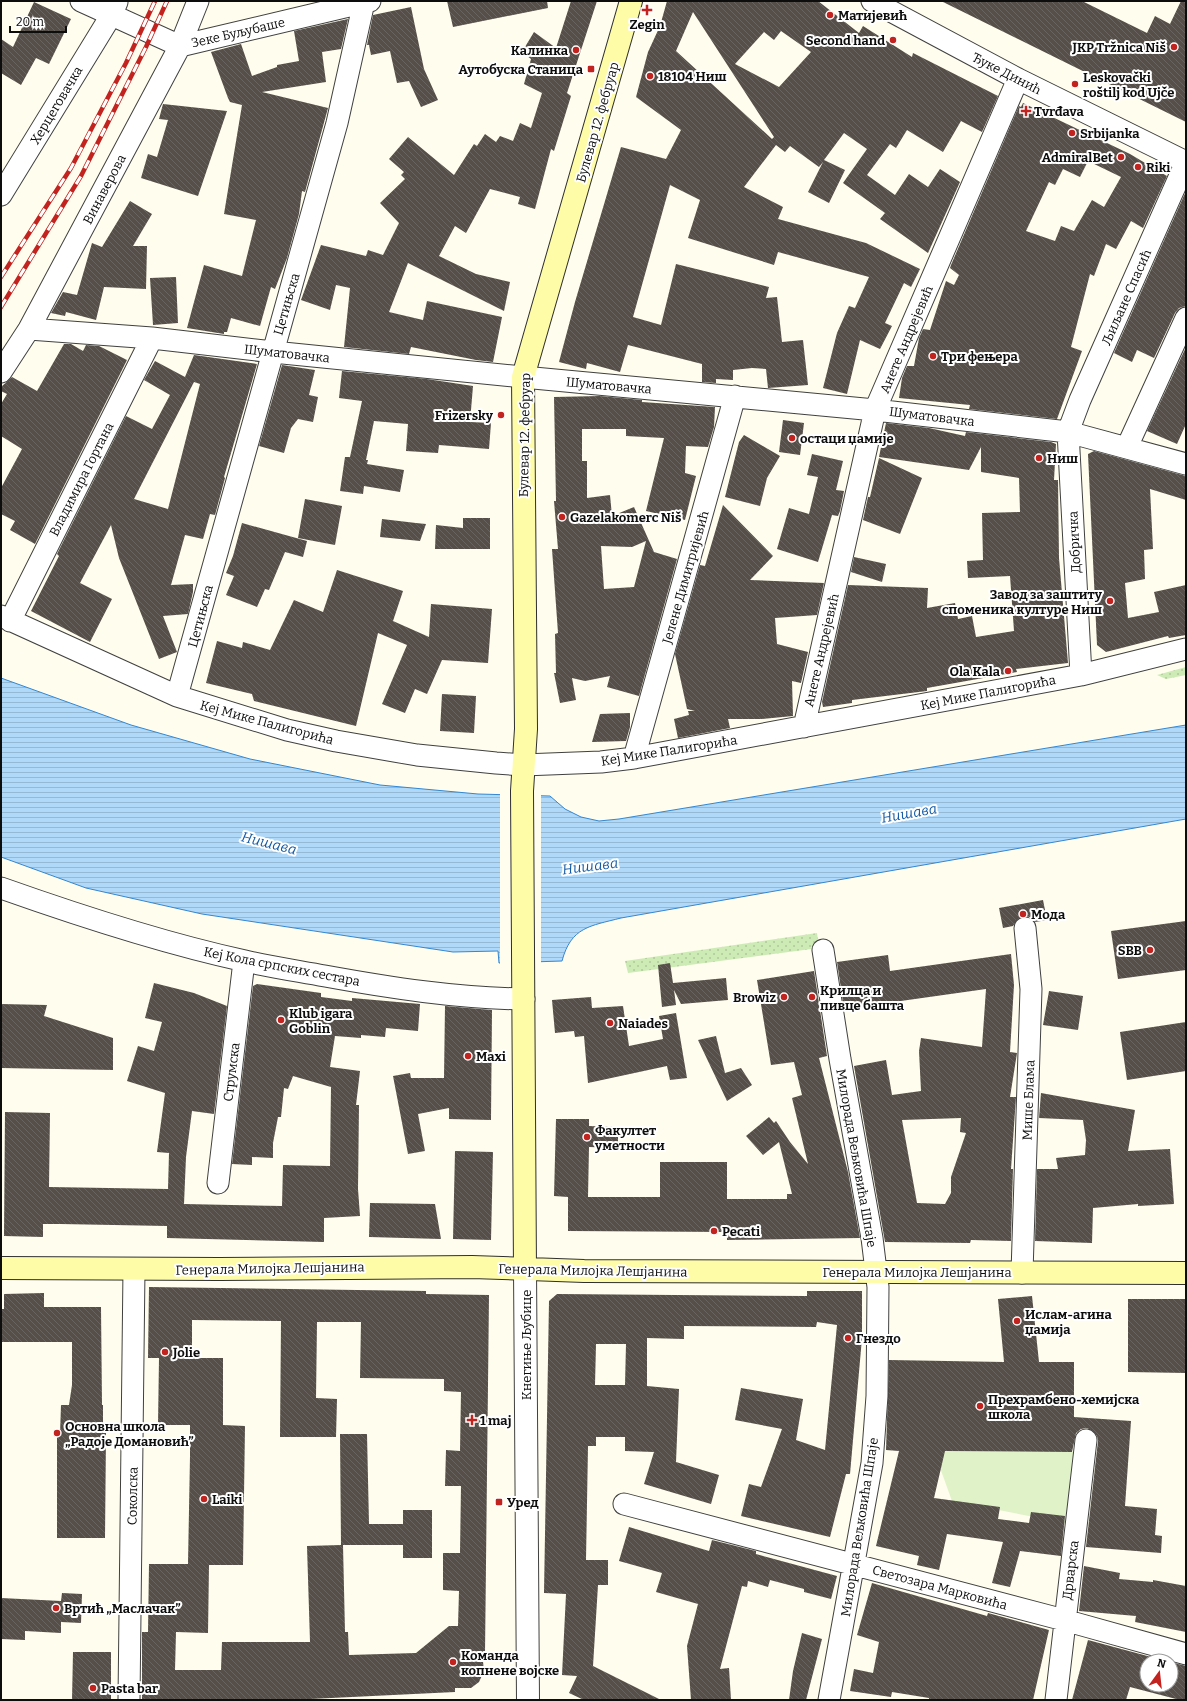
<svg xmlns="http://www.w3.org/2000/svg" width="1187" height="1701" viewBox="0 0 1187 1701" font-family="Bitter,serif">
	<defs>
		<pattern id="park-dots" width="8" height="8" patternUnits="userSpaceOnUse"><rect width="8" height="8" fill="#cdebb5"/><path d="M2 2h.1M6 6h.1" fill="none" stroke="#afc89a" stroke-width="1.8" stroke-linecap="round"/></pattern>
		<pattern id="water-rules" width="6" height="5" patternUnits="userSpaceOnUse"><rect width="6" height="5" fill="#afd8f9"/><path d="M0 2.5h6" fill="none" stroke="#95b8d4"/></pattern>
		<pattern id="building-back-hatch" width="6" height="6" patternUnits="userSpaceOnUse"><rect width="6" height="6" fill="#564f49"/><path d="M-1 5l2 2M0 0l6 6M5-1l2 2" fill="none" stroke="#69645f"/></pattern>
	</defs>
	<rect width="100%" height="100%" fill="#fffded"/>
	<!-- park -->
	<path fill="url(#park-dots)" d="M1186,667V675L1166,679L1157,675Z
		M817,933L819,948L628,973L625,961Z"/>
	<!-- pitch -->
	<path fill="#e0f2c7" d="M934,1451L1073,1452L1070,1524L952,1501Z"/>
	<!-- water -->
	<path fill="url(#water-rules)" stroke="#3387d3" d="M1,678L131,725L250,759L380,785L478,794L550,796L565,809L581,817L599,821L619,819L1186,725V819L621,918C590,926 571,927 562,961L499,963L498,951L453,952L202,914L86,888L1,857Z"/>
	<!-- pier -->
	<path fill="#fffded" d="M500,793L541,794V964L500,965Z"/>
	<!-- building -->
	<path fill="url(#building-back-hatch)" fill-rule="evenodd" d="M447,1H547L548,8L453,27Z
		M571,1H597L567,93L571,96L554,151L551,149L535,209L518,204L520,197L490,189L466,233L455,226L439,256L476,274L510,282L504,311L408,263L389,312L423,320L427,301L502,317L493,362L476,360L411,347L409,354L344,347L350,288L336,285L330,310L301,300L321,245L366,256L368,250L383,255L399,223L380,203L405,179L401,175L404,172L389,159L408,137L454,175L474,144L477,146L485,134L496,142L500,136L513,141L520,123L531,128L542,93L524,84L531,59L522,52L534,32L556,48Z
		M667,1H818L859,33L863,26L912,57L913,53L998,96L982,132L961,121L943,152L907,130L896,148L890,144L867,175L895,195L909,174L928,187L940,169L960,182L928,253L880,219L885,213L843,183L867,149L844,133L824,160L845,170L829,203L808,192L823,162L819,167L790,146L785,152L776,145L744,187L783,207L778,219L866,243L920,269L911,287L904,283L885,323L892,326L880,349L860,340L847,394L823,388L837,333L849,306L855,308L869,277L778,252L774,265L688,238L700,200L670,185L633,317L661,325L676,264L769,287L766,298L777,297L782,342L803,340L808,385L768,388L766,369L752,368L733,370V380L716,379V383L702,382V364L628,345L620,372L587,363L586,369L559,362L575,302L621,147L666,159L681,130L636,97L648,52L660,26ZM693,12L774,137L772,139L676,51ZM781,31L811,52L779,87L735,64L764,32L774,40Z
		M941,1H1082L1147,33L1155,16L1170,24L1181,1H1186V122Z
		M34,2L71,19L49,64L36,58L21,85L1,73V39L13,47Z
		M411,7L424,69L438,100L421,107L409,81L397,83L390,51L371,55L369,45H367L373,15Z
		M348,19L341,49L322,52L326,82L262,92L328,108L305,192L302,191L299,214L287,258L275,289L271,287L260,326L231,318L227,332H224V334L187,328L204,265L242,276L256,220L224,214L242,105L230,102L228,98L211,52L241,44L252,76L277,67V65L299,61L294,31Z
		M1023,103L1130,154L1167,176L1143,228L1131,221L1116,249L1106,244L1094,276L1090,274L1071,347L1082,351L1057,419L969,409L970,405L899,398L902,378L907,366H914L919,338L923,329L930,330L946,281L954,285L959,275L950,268L951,265L1019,106L1021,107ZM1088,161L1121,177L1104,207L1092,200L1074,231L1061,226L1055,241L1026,231L1049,182L1055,185L1063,169L1080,177Z
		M163,104L227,111L198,196L141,178L148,154L157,157L168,120L159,119Z
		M1186,191V306L1179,308L1175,313L1154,358L1137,350L1132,362L1114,353Z
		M130,201L152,214L133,246H147L146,289L104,287L96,320L66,312L65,316L51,313L63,292L77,295L92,243L102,247Z
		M176,277L178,323L153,325L150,278Z
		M64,344H71L83,351L86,345L99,346L127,360L35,544L10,530L15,521L1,514V488L22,449L1,436V404L7,394L1,391V387L12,377L37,391Z
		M1186,347V424L1177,444L1147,431Z
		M194,355L257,364L224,477L225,478L215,515L210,514L203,539L185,535L171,585L193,584V592L188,614L163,616L177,652L159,659L119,558L111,525L80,583L112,599L90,642L31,611L59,556L57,554L126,416L152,429L170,395L144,380L155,361L185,377ZM194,382L200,384L168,509L134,499Z
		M282,365L315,370L309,395L318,397L313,422L298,419L291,428L284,453L259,446Z
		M342,371L427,379L473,386L470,422L491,423L489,449L439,445L438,453L406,451L408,424L374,421L366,460H368L367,464L404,470L400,492L364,486L363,494L340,491L345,457H350L362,401L339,398Z
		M600,396L642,400V402L715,407L714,427L708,447L686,446L685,473L696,476L685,520L646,511L664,438L626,436V429H582V461H587V498L610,495L612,516L634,507L654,552L677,559L639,696L607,687L610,676L585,681L572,678L576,700L560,703L554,673H556L555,634L558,633L552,549H558L554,501H556L554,397ZM646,541L634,587L604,589L601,546L632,547Z
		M783,420L804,423L800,455L779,452Z
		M886,423L929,428L965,436L966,432L1051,442L1056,444L1054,480H1058L1059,558L1068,663L1016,669L1017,672L927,688V691L852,700V703L823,707L822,702L848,585L928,588L927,608L955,603L958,619L972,616L976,637L1014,631L1010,576L968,578L967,561L983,560L982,513L1020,512L1019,478L981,472V447L969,470L879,457Z
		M744,435L780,456L767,478L760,506L725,497L739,442Z
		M1094,451L1186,476V500L1150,489L1153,549L1144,550L1145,579L1125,583L1128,618L1159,612L1154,592L1186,585V635L1169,638L1168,636L1106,652L1097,645L1088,454Z
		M812,454L843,461L836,490L844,491L840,511L838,516L832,515L818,562L777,549L789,508L809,514L818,477L807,475Z
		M879,458L922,478L900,534L863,520L868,497H870Z
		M305,499L342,506L335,545L298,538Z
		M723,505L773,556L750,580L824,583L817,615L775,618L777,644L808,652L801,683L792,681L793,716L761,719H728L730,728L678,738L674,719L689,715L688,711H695L687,709L675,654L700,565L705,566Z
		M463,518H490V549H435L436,525L463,528Z
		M382,519L416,523L426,524L420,541L380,537Z
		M242,523L307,541L303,557L285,552L269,590L265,589L257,607L226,595L234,576L226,573L233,556Z
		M854,557L886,564L882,582L851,572Z
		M337,570L403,591L393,621L429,637L431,604L492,609L488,663L442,660L427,694L415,689L405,713L382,704L407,645L378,633L356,726L254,701L252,694L206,683L217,641L242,648L243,642L270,650L294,600L323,612Z
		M442,694L476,696L474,733L440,731Z
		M630,713V727L626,741L592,742L600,714Z
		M1043,900L1047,920L1035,922L1030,917L1023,916L1018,919L1013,926L1003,928L999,908Z
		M1186,921V970L1118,979L1111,931Z
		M1011,954L1014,985L1010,1052L1017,1053L1010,1097H1016L1011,1169H1013L1011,1241L971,1240L970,1243L885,1242L854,1066L886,1060L892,1095L921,1091L919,1051L921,1038L982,1047L986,989L844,1009L837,962L888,955L890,971ZM961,1118L960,1132L966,1133L951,1177V1193L945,1204L917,1203L902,1120Z
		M670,963L673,983L726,978L728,1000L681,1004L674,990L676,1005L662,1007L658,965Z
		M814,971L827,1056L819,1058L848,1172L860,1238L727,1240V1232L568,1231V1197L554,1196L556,1119H589V1126L618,1127V1148L589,1147L588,1197H660V1162H727V1199H787V1194H792L779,1142L763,1155L746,1136L769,1117L774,1123L776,1121L790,1142L808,1164L792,1098L802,1095L794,1062L771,1065L757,980Z
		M154,983L194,993L227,1006L214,1114L192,1111L186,1157L184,1204L282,1206L283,1165L330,1166L331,1087L293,1076L288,1089L284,1088L281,1117H278L273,1143V1158L252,1157V1165L232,1164L253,986L257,984L321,993V997L352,1001V998L420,1004L418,1031L386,1028L385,1037L361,1035V1038L335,1036L330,1067L360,1071L356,1105H359L358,1189L360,1216L324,1218V1242L167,1238V1226L60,1224H43V1237L4,1236L5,1112L50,1113L49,1187L168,1189L169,1153L157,1152L165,1093L127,1081L138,1046L154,1051L162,1022L145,1018Z
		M1049,991L1083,996L1078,1030L1043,1025Z
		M591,997L592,1008L623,1006L629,1046L663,1039L659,1016L676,1013L687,1078L670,1080L667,1066L588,1083L584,1036L575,1037L574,1031L555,1033L552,1000Z
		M1,1004L47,1005L44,1016L113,1038V1070L1,1068Z
		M445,1006L492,1010L491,1120L449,1119V1108L418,1114L425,1151L408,1154L393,1076L410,1073L411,1078H444Z
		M1186,1022V1071L1127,1080L1120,1032Z
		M716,1036L725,1073L741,1068L752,1085L727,1101L698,1040Z
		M1041,1093L1135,1110L1128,1151L1170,1149L1174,1204L1138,1206V1204L1093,1208L1092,1243L1035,1241L1037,1169H1058L1056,1158L1085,1155L1086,1140L1083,1120L1039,1118Z
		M455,1151L493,1152L491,1240L453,1239Z
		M370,1203L435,1204L441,1239L369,1237Z
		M149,1287L426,1291V1294L489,1295L485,1653L482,1652L484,1671L479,1682L471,1688H455V1692L290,1700H142V1632H148L149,1564H188L190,1456V1425H158L159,1358H148ZM192,1320L281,1321L280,1437H336L337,1399L316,1398L317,1322H361L360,1378L444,1379V1391L461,1392L460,1451L446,1450L445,1486H461L460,1553H443V1590L459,1591L458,1626H449L416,1653L349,1655L348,1632H345L343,1545H403V1558H432V1510H403V1524H369L367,1434H340L341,1545L307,1546L310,1642H222L221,1670H175L176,1632L208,1633L209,1565H243L245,1426L223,1425V1358H192Z
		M807,1291H862V1338L850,1474H846L830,1537L741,1516L749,1484L761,1487L782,1429L735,1420L741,1388L803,1399L796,1440L825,1450L837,1325L817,1322L816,1327L684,1326V1339L647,1338V1386L679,1389L676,1462L719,1475L711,1504L644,1484L654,1452L625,1451V1437H596V1446H588L586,1560H608V1585H598L593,1666L661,1700H584L569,1693L577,1676L562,1675L566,1594L544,1593L549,1301L557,1294L807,1296ZM596,1344H626L625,1385H595Z
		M44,1293V1307H101L102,1405H103V1433H106L105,1538H57V1434H60L61,1405H69L72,1385V1342H1V1309H4V1294Z
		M1032,1296L1039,1362H1074V1417L1131,1421L1125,1506L1157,1509L1155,1535L1162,1536L1161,1553L1086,1547L1098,1441L1097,1436L1093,1431L1087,1428L1081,1429L1076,1433L1072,1452L945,1451L934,1498L1000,1507L998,1519L1029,1523L1031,1512L1065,1516L1061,1556L1020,1551L1010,1587L992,1583L1003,1542L947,1534L939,1570L917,1565L919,1556L876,1546L899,1451L886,1450L889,1360L1004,1362L998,1299Z
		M1128,1299H1186V1373L1128,1372Z
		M629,1527L709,1551L712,1540L756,1551V1554L837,1576L831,1599L804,1592V1589L770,1580L768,1587L748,1581L747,1587L742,1586L720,1669L729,1668L731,1700H691L687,1646L698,1604L656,1592L662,1573L619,1561Z
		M1084,1566L1120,1573L1119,1579L1153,1582V1580L1186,1586V1632L1135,1622L1136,1616L1079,1611Z
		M872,1583L987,1616L988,1613L1049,1630L1033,1700H929V1698L892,1692L891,1697L850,1691L854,1669L873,1673L879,1642L857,1635Z
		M62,1593L82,1594L81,1623L61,1622V1633L25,1631V1640L1,1639V1598L61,1601Z
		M802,1633L822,1639L806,1700H789L793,1671Z
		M1088,1640L1166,1661H1147V1685H1171V1662L1186,1666V1700H1180L1130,1687L1126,1700H1072Z
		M73,1652H111V1700H72Z"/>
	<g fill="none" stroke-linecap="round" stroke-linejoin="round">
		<!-- minor casing -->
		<g stroke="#404040" stroke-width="23">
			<path id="minor" d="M81,1L180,46L370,1
				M872,1L1018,79L1186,162
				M1,195L112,14L117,2
				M29,329L152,338L273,352L523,377L875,410L1068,432L1186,464
				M1,372L29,329L180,46L198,1
				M1127,447L1186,318
				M1,616L177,696L287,730L336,741L417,755L496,763L523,765L601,762L634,758L1081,675L1186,649
				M10,621L152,338
				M1081,675L1068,432L1080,400L1186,162
				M177,696L337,123L364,2
				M804,727L875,410L1018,79
				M634,758L735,396
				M1,888C80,916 162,943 245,961C271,967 298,971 325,976C391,988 456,998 524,999
				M823,950L840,1059L872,1238L878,1287L877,1396L872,1463L829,1700
				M218,1183L244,961
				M1022,1273L1031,989L1025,928
				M624,1504L1064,1620L1186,1654
				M129,1700L134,1269
				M1056,1700L1086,1440"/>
		</g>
		<!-- tertiary casing -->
		<g stroke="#404040" stroke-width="24">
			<path id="tertiary" d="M525,1269L528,1700"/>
		</g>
		<!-- secondary casing -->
		<g stroke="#2f2f2f" stroke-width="24">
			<path id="secondary" d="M1,1268L219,1269L472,1267L584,1271L1186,1273
				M525,1269L522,791L526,729L523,377L631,1"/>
		</g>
		<!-- minor -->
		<use href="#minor" stroke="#fff" stroke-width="21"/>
		<!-- tertiary -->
		<use href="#tertiary" stroke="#fff" stroke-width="22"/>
		<!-- secondary -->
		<use href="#secondary" stroke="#fffca8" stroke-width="22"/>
		<!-- rail casing -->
		<g stroke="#c3231f" stroke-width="4.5">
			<path id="rail" d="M1,277L71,168L126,63L155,1
				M1,307L81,176L146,47L167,1"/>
		</g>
		<!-- rail -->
		<use href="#rail" stroke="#fff" stroke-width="3" stroke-dasharray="9" stroke-linecap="butt"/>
	</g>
	<!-- markers -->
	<g fill="#c3231f" stroke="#fff" stroke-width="1.5">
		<path d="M645 4h4v4h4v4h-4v4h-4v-4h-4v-4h4z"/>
		<circle cx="830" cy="15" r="4"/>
		<circle cx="893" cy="40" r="4"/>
		<circle cx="1174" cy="47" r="4"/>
		<circle cx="576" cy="50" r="4"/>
		<rect x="587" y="65" width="8" height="8" rx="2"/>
		<circle cx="650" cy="76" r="4"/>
		<circle cx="1075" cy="84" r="4"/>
		<path d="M1024 105h4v4h4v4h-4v4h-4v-4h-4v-4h4z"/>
		<circle cx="1072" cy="133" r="4"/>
		<circle cx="1121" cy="157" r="4"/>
		<circle cx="1138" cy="167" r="4"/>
		<circle cx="933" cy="356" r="4"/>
		<circle cx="501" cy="415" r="4"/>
		<circle cx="792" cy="438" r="4"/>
		<circle cx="1039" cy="458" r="4"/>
		<circle cx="562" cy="517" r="4"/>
		<circle cx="1110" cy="601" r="4"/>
		<circle cx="1008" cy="671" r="4"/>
		<circle cx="1023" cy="914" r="4"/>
		<circle cx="1150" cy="950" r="4"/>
		<circle cx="784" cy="997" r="4"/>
		<circle cx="812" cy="997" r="4"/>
		<circle cx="281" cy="1020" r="4"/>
		<circle cx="610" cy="1023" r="4"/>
		<circle cx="468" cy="1056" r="4"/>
		<circle cx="587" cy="1137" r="4"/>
		<circle cx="714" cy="1231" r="4"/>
		<circle cx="1017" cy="1321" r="4"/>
		<circle cx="848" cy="1338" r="4"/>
		<circle cx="165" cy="1352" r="4"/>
		<circle cx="980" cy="1406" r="4"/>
		<path d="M470 1414h4v4h4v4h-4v4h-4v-4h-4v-4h4z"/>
		<circle cx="57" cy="1433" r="4"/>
		<circle cx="204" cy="1499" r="4"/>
		<rect x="495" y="1498" width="8" height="8" rx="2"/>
		<circle cx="56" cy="1608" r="4"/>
		<circle cx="453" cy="1662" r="4"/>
		<circle cx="93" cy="1688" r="4"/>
	</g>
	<g text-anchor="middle" stroke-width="4" stroke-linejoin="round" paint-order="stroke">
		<!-- poi labels -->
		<g font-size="13" font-weight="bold" fill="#0d0d0d" stroke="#fff" text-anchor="start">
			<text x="838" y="20">Матијевић</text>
			<text x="647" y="29" text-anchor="middle">Zegin</text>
			<text x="885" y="45" text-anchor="end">Second hand</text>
			<text x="1166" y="52" text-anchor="end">JKP Tržnica Niš</text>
			<text x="568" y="55" text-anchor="end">Калинка</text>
			<text x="583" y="74" text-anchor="end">Аутобуска Станица</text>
			<text x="658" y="81">18104 Ниш</text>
			<text x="1083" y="82">Leskovački<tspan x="1083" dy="15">roštilj kod Ujče</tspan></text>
			<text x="1034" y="116">Tvrđava</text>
			<text x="1080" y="138">Srbijanka</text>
			<text x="1113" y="162" text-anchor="end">AdmiralBet</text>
			<text x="1146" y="172">Riki</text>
			<text x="941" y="361">Три фењера</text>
			<text x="493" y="420" text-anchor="end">Frizersky</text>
			<text x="800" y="443">остаци џамије</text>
			<text x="1047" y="463">Ниш</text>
			<text x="570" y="522">Gazelakomerc Niš</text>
			<text x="1102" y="599" text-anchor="end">Завод за заштиту<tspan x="1102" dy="15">споменика културе Ниш</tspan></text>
			<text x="1000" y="676" text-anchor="end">Ola Kala</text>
			<text x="1031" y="919">Мода</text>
			<text x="1142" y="955" text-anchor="end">SBB</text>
			<text x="820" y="995">Крилца и<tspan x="820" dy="15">пивце башта</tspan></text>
			<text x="776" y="1002" text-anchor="end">Browiz</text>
			<text x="289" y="1018">Klub igara<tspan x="289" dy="15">Goblin</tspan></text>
			<text x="618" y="1028">Naiades</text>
			<text x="476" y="1061">Maxi</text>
			<text x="595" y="1135">Факултет<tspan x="595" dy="15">уметности</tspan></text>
			<text x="722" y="1236">Pecati</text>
			<text x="1025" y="1319">Ислам-агина<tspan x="1025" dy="15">џамија</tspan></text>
			<text x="856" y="1343">Гнездо</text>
			<text x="173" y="1357">Jolie</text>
			<text x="988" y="1404">Прехрамбено-хемијска<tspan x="988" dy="15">школа</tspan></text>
			<text x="480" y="1425">1 maj</text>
			<text x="65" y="1431">Основна школа<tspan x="65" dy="15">„Радоје Домановић”</tspan></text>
			<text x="212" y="1504">Laiki</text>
			<text x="507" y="1507">Уред</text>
			<text x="64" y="1613">Вртић „Маслачак”</text>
			<text x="461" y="1660">Команда<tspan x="461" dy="15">копнене војске</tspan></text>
			<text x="101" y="1693">Pasta bar</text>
		</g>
		<!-- street labels -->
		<g font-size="13" fill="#0d0d0d" stroke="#fff">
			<text transform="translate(238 32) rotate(-13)" y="5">Зеке Буљубаше</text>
			<text transform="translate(1007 73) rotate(27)" y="5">Ђуке Динић</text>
			<text transform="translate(56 105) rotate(-59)" y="5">Херцеговачка</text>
			<text transform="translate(597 122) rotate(-74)" y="5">Булевар 12. фебруар</text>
			<text transform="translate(104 189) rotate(-62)" y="5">Винаверова</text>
			<text transform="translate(1126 297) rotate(-66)" y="5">Љиљане Спасић</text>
			<text transform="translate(286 304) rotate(-74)" y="5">Цетињска</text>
			<text transform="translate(906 339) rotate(-67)" y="5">Анете Андрејевић</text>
			<text transform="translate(287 353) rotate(6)" y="5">Шуматовачка</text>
			<text transform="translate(609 385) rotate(5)" y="5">Шуматовачка</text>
			<text transform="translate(932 416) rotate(7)" y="5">Шуматовачка</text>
			<text transform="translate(524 435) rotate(-89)" y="5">Булевар 12. фебруар</text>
			<text transform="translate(81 479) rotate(-63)" y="5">Владимира Гортана</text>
			<text transform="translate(1074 542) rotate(-93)" y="5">Добричка</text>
			<text transform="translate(685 577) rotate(-74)" y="5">Јелене Димитријевић</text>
			<text transform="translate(200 616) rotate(-75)" y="5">Цетињска</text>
			<text transform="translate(821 650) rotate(-77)" y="5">Анете Андрејевић</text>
			<text transform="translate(988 692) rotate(-11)" y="5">Кеј Мике Палигорића</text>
			<text transform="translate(267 722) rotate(15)" y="5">Кеј Мике Палигорића</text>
			<text transform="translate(669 750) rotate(-9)" y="5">Кеј Мике Палигорића</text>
			<text transform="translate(282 966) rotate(11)" y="5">Кеј Кола српских сестара</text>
			<text transform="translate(231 1072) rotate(-83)" y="5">Струмска</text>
			<text transform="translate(1028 1100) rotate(-88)" y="5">Мише Блама</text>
			<text transform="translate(857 1158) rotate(80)" y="5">Милорада Вељковића Шпаје</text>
			<text transform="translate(270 1268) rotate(-1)" y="5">Генерала Милојка Лешјанина</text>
			<text transform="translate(593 1270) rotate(1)" y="5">Генерала Милојка Лешјанина</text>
			<text x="917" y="1277">Генерала Милојка Лешјанина</text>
			<text transform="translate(526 1345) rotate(-90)" y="5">Кнегиње Љубице</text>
			<text transform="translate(132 1496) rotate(-89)" y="5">Соколска</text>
			<text transform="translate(859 1527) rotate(-81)" y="5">Милорада Вељковића Шпаје</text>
			<text transform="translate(1070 1570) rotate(-83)" y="5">Дрварска</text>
			<text transform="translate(940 1587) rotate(15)" y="5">Светозара Марковића</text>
		</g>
		<!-- water labels -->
		<g font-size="14" font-style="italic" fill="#1159a4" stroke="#fff">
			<text transform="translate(909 813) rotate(-10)" y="5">Нишава</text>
			<text transform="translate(269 843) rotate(14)" y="5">Нишава</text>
			<text transform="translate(590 866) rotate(-7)" y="5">Нишава</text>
		</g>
	</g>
	<!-- border -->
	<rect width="1187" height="1701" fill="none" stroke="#0d0d0d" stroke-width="4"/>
	<!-- north arrow -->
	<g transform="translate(1159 1673) rotate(15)"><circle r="19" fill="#ffffff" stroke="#9e9e9e"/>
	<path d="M0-3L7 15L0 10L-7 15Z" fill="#c3231f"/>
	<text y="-6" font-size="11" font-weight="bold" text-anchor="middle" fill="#0d0d0d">N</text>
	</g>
	<!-- scale -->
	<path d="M10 26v6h56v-6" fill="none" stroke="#0d0d0d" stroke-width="2"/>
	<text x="16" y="26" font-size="12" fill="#0d0d0d" stroke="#ffffff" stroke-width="3" paint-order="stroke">20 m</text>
</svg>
